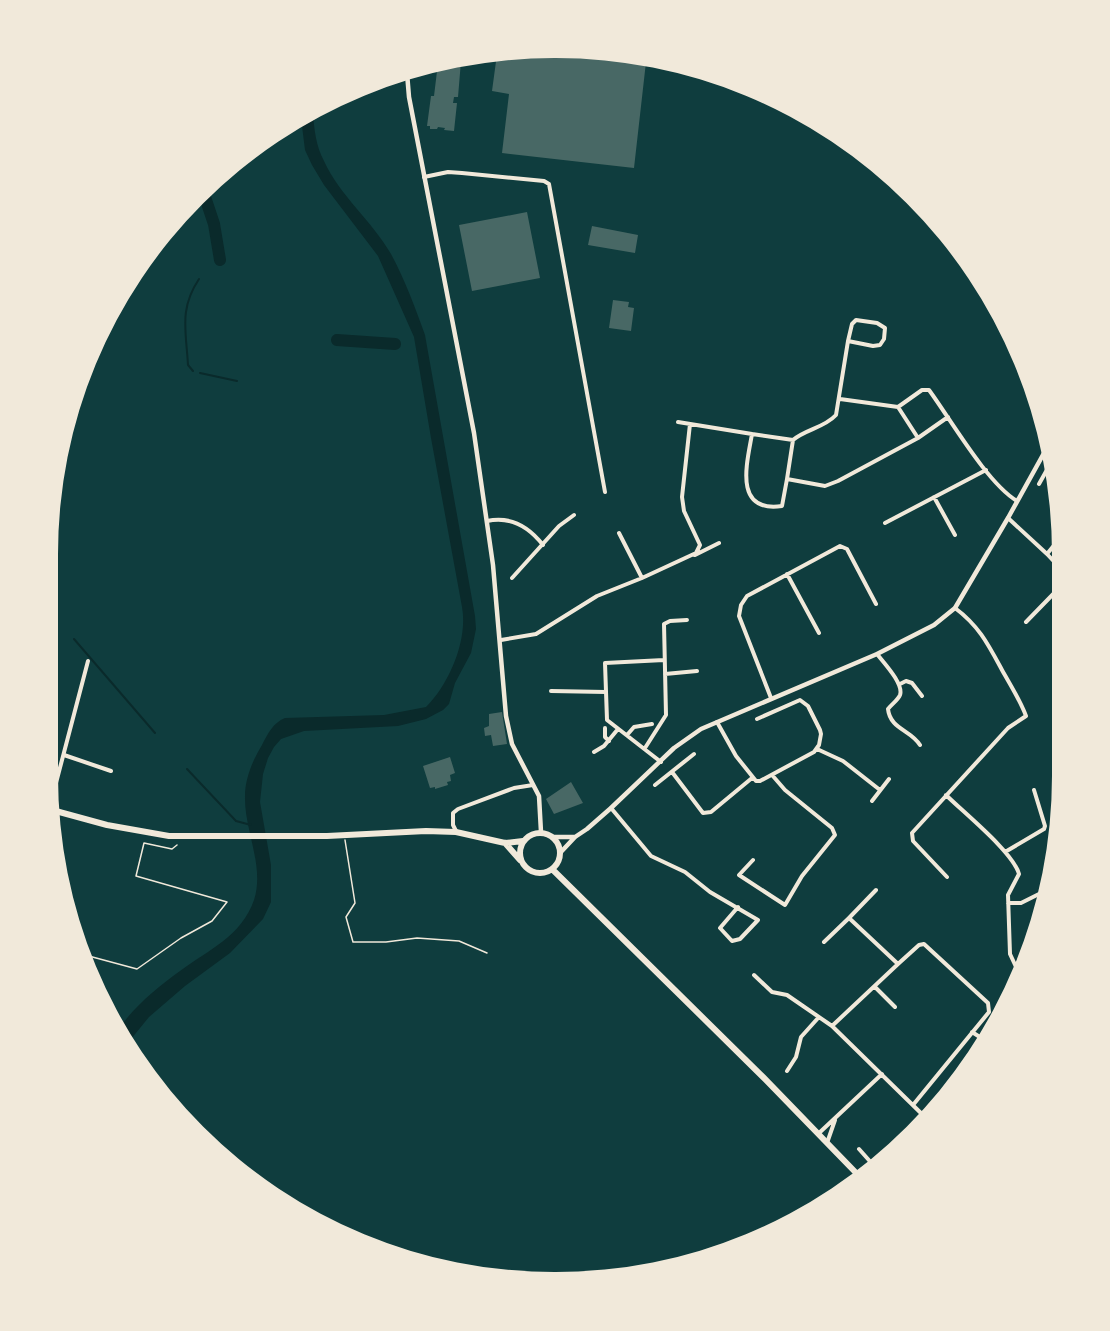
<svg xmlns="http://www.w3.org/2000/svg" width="1110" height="1331" viewBox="0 0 1110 1331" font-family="Rubik,sans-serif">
	<rect width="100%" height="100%" fill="#0f3d3e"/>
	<!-- water -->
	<path fill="#0a2a2b" d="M313,112C314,129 316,146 324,161C340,196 372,221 391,254C405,280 415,307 425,335L475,616L476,629L471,653L455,683L449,704L443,710L426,719L398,726L304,731L281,739L274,747L268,758L263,774L260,802L271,865V902L263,919L230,953L185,986L149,1017L127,1044L117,1031C134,1007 156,988 180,971C208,950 241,937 254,900C265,866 244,830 245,796C245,778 253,760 262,745C268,733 273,723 285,718L384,715L426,707C450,683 468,639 462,607L431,438L414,337L378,256L324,185L312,165L305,150L301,118Z"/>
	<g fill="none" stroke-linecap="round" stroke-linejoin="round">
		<!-- stream -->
		<path stroke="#0a2a2b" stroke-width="2" d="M193,371L188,365C186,330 179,309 199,279
			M200,373L237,381
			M74,639L155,733
			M187,769L236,821L251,825"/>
		<!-- river -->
		<path stroke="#0a2a2b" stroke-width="12" d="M203,191L214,224L220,260
			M337,340L395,344"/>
	</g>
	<!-- building -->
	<path fill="#486865" d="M541,49L646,62L634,168L502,153L509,94L492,91L497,54Z
		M451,59L461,61L458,97H454L453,103H457L454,131L444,130L445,128L438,127L437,129H430V126H427L431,96H434L438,63Z
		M527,212L540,278L472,291L459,225Z
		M592,226L638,235L635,253L588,245Z
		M613,300L629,302L628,307L634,308L631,331L609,328Z
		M502,712L507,744L493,746L491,735L485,736L484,728L489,726V714Z
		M450,757L455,773L450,775L451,781L447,782L448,785L435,789V787L430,788L423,766Z
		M571,782L583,803L554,814L546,799Z"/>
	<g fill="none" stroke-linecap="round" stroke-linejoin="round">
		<!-- path -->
		<path stroke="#f1e9da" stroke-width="1.5" d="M345,840L355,903L346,917L353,942H386L417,938L459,941L487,953
			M85,955L137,969L181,938L212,921L227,902L136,876L144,843L172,849L177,845"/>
		<!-- minor -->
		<path stroke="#f1e9da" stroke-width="4" d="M424,177L448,172L462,173L544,181L549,184L605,492
			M840,399L898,407
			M678,422L752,434C747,463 733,513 782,506L787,479L825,486L838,481L918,438L948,417
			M752,434L793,440
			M918,438L898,407L922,390H929C951,420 987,483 1017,501
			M1048,469L1054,473
			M787,479L793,440C806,429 824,428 836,415L848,341L873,346L880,345L884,339L885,328L877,323L856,320L852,324L848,341
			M1039,484L1053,459
			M934,497L955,535
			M1008,518L1047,554L1062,570
			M487,521C510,516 529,527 543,545
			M885,523L986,470
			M619,533L642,578
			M1047,554L1060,538
			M695,555L719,543
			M787,574L819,633
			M512,578L559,526L574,515
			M1026,622L1062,585
			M501,640L536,634L597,596L642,578L696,553L700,545L684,511L682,497L690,424
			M877,654C884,663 904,684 900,695C898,700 892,704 888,709C890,729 911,730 920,745
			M665,674L697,671
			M900,684L906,681L912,683L922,696
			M551,691L606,692
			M771,698L739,616L741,605L747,596L840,546L847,549L876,604
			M717,722L736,756L756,781H760L814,752L819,745L821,734L820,730L808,706L800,700L757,719
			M605,728V737L609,741
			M627,735L634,727L652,724
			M645,748L666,715L664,624L670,621L687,620
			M817,749L843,761L880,790
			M594,752L604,746L618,729
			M64,755L111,771
			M661,762L607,720L605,663L664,660
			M672,772L703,813L711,812L752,778
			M655,785L694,754
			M946,795C963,812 1013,852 1019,874L1008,895L1010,954L1017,969L1023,966
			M872,801L889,779
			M51,802L88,661
			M611,808L651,856L685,872L710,892L758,920L740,939L732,941L720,928L738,907
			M456,831L453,825V813L458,809L514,788L533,785
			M1005,852L1044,829L1045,826L1034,790
			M753,860L739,875L785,905L802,876L835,835L832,828L785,790L772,775
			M947,877L913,841L912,833L1008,728L1026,716C1020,700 1011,686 1002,670C988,644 979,626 955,608
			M876,890L849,918L898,964
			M1008,903H1021L1045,891
			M824,942L849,918
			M754,975L772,992L787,995L832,1026L927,1119
			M875,987L895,1007
			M832,1026L898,964L919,945L924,944L988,1003L989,1012L913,1105
			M972,1032L986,1041
			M787,1071L796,1057L801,1037L819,1017
			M818,1134L882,1074
			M827,1143L835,1120
			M859,1149L875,1167"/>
		<!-- tertiary -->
		<path stroke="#f1e9da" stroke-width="4.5" d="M407,73L409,97L474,433L493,565L506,716L512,744L539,796L541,832
			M552,837H575
			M560,853L575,837L587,829L611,808L674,748L701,729L877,654L934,625L955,608L1008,518L1049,444"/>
		<!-- primary -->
		<path stroke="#f1e9da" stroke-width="6" d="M52,810L107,825L169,836H327L426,831L456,832L505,843L523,841
			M520 853a20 20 0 1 1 40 0a20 20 0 1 1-40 0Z
			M505,843L520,860
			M552,869L763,1077L862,1179"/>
	</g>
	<!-- crop -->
	<path d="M0 0H1110V1331H0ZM554 58H556A496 496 0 0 1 1052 554V776A496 496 0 0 1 556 1272H554A496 496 0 0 1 58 776V554A496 496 0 0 1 554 58Z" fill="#f1e9da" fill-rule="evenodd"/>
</svg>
